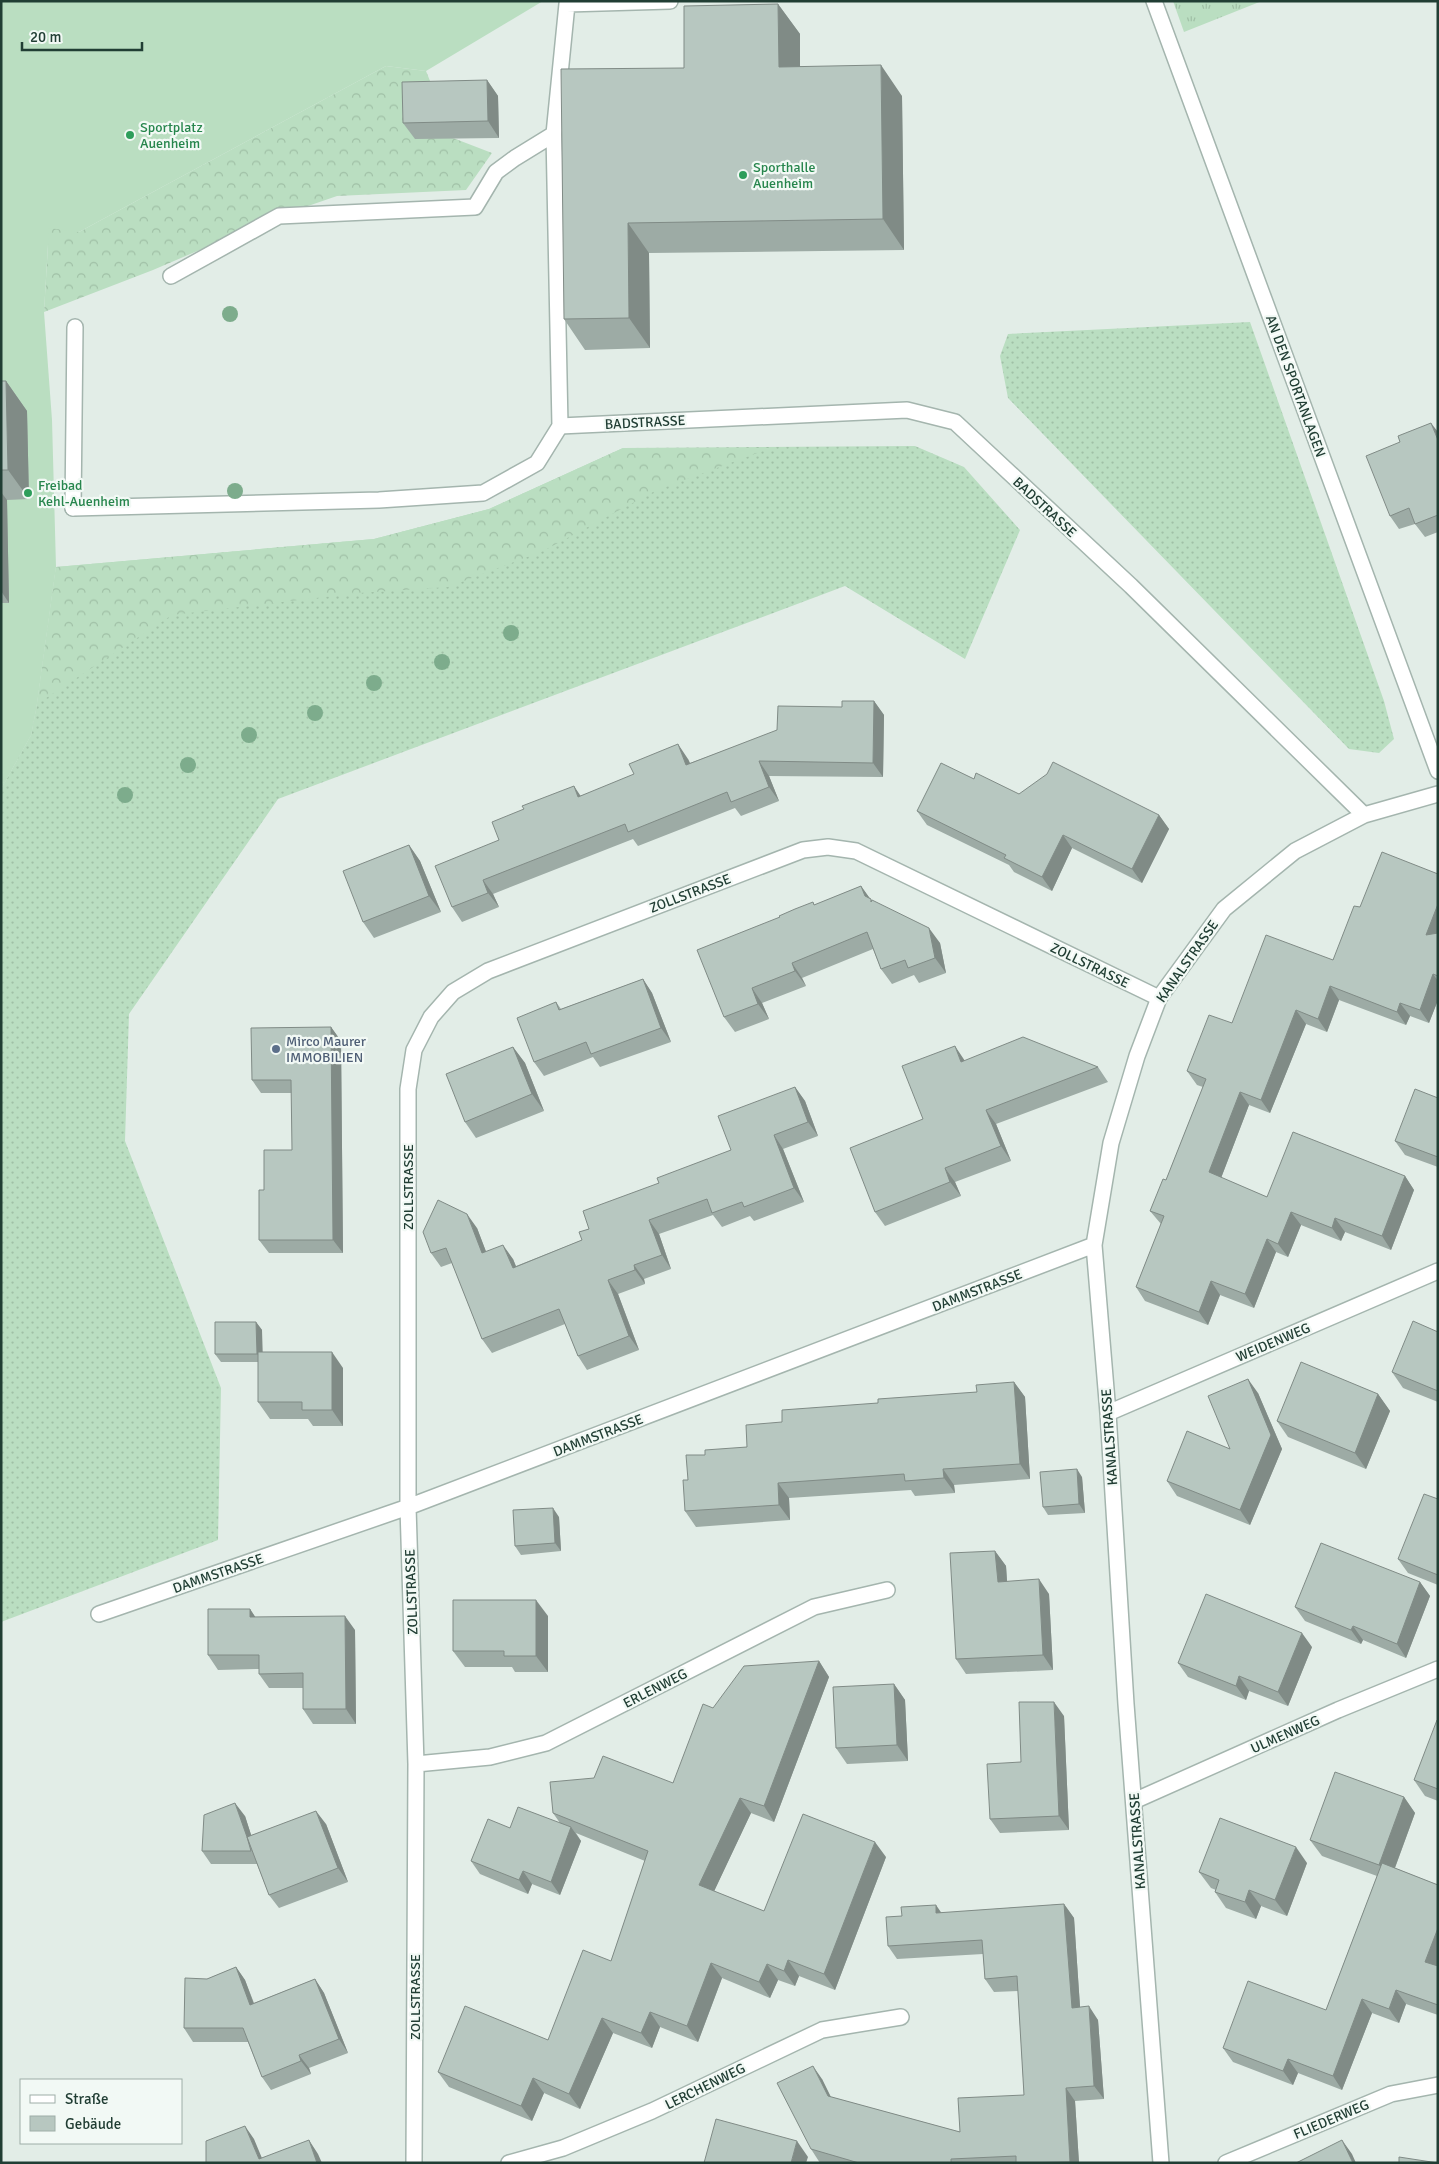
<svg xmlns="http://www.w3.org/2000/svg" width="1439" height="2164" viewBox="0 0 1439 2164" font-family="Signika,sans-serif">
	<defs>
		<pattern id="grass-dots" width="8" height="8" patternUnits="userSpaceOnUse" patternTransform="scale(1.25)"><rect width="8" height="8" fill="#badec1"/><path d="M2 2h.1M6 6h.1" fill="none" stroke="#a0c0a6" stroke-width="1.8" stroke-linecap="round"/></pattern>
		<pattern id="forest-crowns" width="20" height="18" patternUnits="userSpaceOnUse" patternTransform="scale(1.25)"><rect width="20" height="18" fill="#badec1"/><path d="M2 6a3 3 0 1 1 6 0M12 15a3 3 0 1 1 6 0" fill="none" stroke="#a0c0a6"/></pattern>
		<pattern id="park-tufts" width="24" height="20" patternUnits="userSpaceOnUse" patternTransform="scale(1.25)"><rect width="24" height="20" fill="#badec1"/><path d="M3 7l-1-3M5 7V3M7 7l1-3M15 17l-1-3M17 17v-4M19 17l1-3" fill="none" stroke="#a0c0a6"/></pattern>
	</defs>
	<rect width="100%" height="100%" fill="#e2ede7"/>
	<!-- grass -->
	<path fill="url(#grass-dots)" d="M1250,322L1384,701L1394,739L1379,753L1349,749L1008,398L1000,356L1008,334Z
		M915,446L964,467L1020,530L965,659L845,586L278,799L129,1014L125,1141L221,1388L218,1540L1,1622V789L31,735L37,704L56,567L374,539L489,509L623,448Z"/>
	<!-- forest -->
	<path fill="url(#forest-crowns)" d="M386,66L426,71L453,138L492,153L466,190L337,196L279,216L153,270L44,312L48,245L1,198L79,232Z
		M623,448H771L655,491L543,551L448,587L359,593L172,615L37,704L31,735L1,789L37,704L56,567L374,539L489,509Z"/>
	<!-- park -->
	<path fill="url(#park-tufts)" d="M1173,1H1262L1184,32Z"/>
	<!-- pitch -->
	<path fill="#badec1" d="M1,1H543L426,71L386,66L79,232L49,228L44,312L52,420L56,567L37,704L31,735L1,789Z"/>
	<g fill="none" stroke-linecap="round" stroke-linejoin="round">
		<!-- lane casing -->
		<g stroke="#a4b5ae" stroke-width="18">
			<path id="lane" d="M171,276L279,216L475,207L496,172L515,158L554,134
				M73,508L379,500L483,493L537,463L560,426L554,134L567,4L670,1"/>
		</g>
		<!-- street casing -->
		<g stroke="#a4b5ae" stroke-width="18">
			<path id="street" d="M1154,1L1438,771
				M560,426L907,410L955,422L1131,586L1364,815
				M73,508L75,327
				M1108,1413L1438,1271
				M99,1614L408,1507L1094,1245
				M416,1764L490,1757L546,1743L814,1607L887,1590
				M1134,1801L1338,1710L1438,1669
				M414,2163L416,1764L408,1507V1089L414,1050L431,1017L453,992L488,971L803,850L828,847L856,851L1159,998
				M509,2163L563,2148L652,2111L822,2030L901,2017
				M1161,2163L1126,1704L1108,1413L1094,1245L1111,1143L1137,1056L1159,998L1224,909L1295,851L1364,815L1438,794
				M1226,2163L1391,2094L1438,2085"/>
		</g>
		<!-- lane -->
		<use href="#lane" stroke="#fff" stroke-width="15"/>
		<!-- street -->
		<use href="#street" stroke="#fff" stroke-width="15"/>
	</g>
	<!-- trees -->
	<g fill="#7dac8c">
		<circle cx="230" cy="314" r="8"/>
		<circle cx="235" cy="491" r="8"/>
		<circle cx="511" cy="633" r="8"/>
		<circle cx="442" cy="662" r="8"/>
		<circle cx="374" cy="683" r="8"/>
		<circle cx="315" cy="713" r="8"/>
		<circle cx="249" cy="735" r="8"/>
		<circle cx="188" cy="765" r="8"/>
		<circle cx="125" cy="795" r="8"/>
	</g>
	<!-- wall -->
	<path fill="#9daba5" d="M778,4L800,34V66L902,96L904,250L649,253L650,348L585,350L564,319L684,68Z
		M487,80L498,96L499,138L415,139L403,123Z
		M1,381H6L27,411L29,499L7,500L9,603H1Z
		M1438,432V532L1425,537L1415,524L1399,529L1390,516Z
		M874,701L884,715L883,777L769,776L779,801L741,816L735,808L638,846L633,839L493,894L499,907L462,922L452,907L499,840L580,796L688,759L690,763L842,707Z
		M974,779L1019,794L1159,815L1169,829L1142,883L1072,848L1052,891L1014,872L1009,865L927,825L917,811Z
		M409,845L420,861L441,912L374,938L363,922Z
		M1438,874V1000L1429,1023L1410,1016L1406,1025L1339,1000L1327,1032L1306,1024L1270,1113L1249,1105L1221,1178L1267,1197L1405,1176L1414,1190L1391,1250L1345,1232L1341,1241L1301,1225L1288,1257L1276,1252L1254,1308L1220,1295L1208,1325L1145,1301L1136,1287L1161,1224L1150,1211L1166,1180L1203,1087L1197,1085L1187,1071L1232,1023L1333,960L1360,907Z
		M861,886L871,900L940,943L946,973L919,983L914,975L892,984L881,969L873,949L802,978L806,986L762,1003L769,1019L735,1032L724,1017L780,917L815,905Z
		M643,979L652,993L671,1042L600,1067L593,1057L544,1076L534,1062L556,1002L561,1009Z
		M331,1027L341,1041L343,1253H269L259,1240L264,1190L292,1150V1093H261L252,1080Z
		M513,1047L525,1063L544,1111L476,1138L465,1122Z
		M965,1061L1098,1067L1108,1082L996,1124L1011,1161L955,1182L961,1196L885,1226L875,1212L923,1119Z
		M795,1087L805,1101L818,1136L783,1149L804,1202L754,1221L750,1216L722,1227L713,1215L659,1234L671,1269L644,1279L645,1284L618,1294L639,1350L587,1370L578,1356L565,1324L492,1353L482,1339L452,1263L441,1267L431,1253L477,1228L486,1252L513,1259L516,1266L582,1240L589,1229L659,1183L731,1150Z
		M1438,1098V1167L1405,1155L1395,1141Z
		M256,1322L262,1330V1352L343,1368V1426H313L308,1419H270L258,1402V1362H221L215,1354Z
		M1438,1332V1402L1403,1388L1392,1372Z
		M1014,1382L1025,1397L1030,1479L954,1485L955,1493L915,1496L911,1490L789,1498L790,1520L696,1527L685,1511L688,1480L705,1455L747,1447L782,1422L878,1403L977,1392Z
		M1258,1393L1282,1449L1250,1525L1177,1496L1167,1481L1230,1449Z
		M1378,1394L1390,1411L1366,1469L1288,1437L1277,1421Z
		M1082,1477L1085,1513L1048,1515L1043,1507Z
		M1438,1499V1585L1408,1573L1398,1559Z
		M559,1517L561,1551L521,1555L515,1546Z
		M995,1551L1006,1566L1007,1581L1049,1594L1053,1670L966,1674L956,1659Z
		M1420,1582L1430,1596L1406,1658L1363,1640L1361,1644L1305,1621L1295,1607Z
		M250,1609L255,1617L355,1630L356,1724H313L303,1709V1688H269L259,1674V1669L218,1670L208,1655Z
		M548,1616V1672H515L512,1667H465L453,1651Z
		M1312,1647L1288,1706L1249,1691L1246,1700L1188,1677L1178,1663Z
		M819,1661L829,1677L774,1822L751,1813L714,1891L764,1911L886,1857L835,1990L799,1976L795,1986L778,1980L770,1998L722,1978L698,2042L660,2027L652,2048L613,2033L580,2109L544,2093L532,2121L449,2087L438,2072L548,2040L611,1961L645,1861L576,1833L581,1841L560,1895L532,1884L528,1894L480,1874L471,1861L510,1828L560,1823L553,1813L673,1783L713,1708Z
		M894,1684L905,1700L908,1761L847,1764L836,1748Z
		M1064,1716L1069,1830L1000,1833L990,1819L1021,1762Z
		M1438,1720V1801L1425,1796L1414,1780Z
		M1404,1797L1415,1813L1395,1868L1438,1885V2015L1406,2004L1399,2023L1372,2013L1342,2090L1298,2073L1293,2085L1233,2062L1223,2048L1326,2010L1377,1876L1322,1856L1310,1840Z
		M245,1816L251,1835L326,1824L348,1882L279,1908L269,1895L257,1864H211L202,1851Z
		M1307,1863L1287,1916L1261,1906L1256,1919L1226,1908L1215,1892L1216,1890L1211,1888L1199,1872Z
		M1064,1904L1074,1918L1080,2007L1098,2020L1104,2099L1075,2101L1079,2163H820L811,2149L822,2079L831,2097L960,2132L1024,2095L1018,1991L994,1992L985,1979L983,1954L897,1959L888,1946L941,1913Z
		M236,1967L245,1980L254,2003L315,1979L324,1993L348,2053L309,2068L311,2074L271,2090L262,2077L248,2042H193L184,2028L207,1979Z"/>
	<!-- shaded-wall -->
	<path fill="#808b86" d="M778,4L800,34V97L779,67Z
		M881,65L902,96L904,250L883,219Z
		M487,80L498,96L499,138L488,121Z
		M628,223L649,253L650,348L629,318Z
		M6,381L27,411L29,499L8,470Z
		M1431,423L1438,432V440Z
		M1,492L7,500L9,603L1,591Z
		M874,701L884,715L883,777L873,763Z
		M678,744L688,759L697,779L686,765Z
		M759,761L769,776L779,801L769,787Z
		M574,786L584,801L578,797Z
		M1159,815L1169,829L1142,883L1132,869Z
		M1063,835L1072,848L1052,891L1042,877Z
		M409,845L420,861L441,912L429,896Z
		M483,880L493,894L499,907L488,893Z
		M861,886L881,914L865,896Z
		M1438,904V941L1426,935Z
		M929,928L940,943L946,973L935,958Z
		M792,963L802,978L806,986L795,971Z
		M1433,974L1438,981V1000L1429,1023L1420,1010Z
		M643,979L652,993L671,1042L661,1028Z
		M1330,986L1339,1000L1327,1032L1318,1019Z
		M752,988L762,1003L769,1019L758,1004Z
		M1400,1003L1410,1016L1406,1025L1397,1012Z
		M1296,1010L1306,1024L1270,1113L1261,1100Z
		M331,1027L341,1041L343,1253L333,1240Z
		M955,1046L965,1061L961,1062Z
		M513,1047L525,1063L544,1111L532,1094Z
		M795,1087L805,1101L818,1136L808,1122Z
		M1240,1092L1249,1105L1218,1186L1209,1172Z
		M986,1110L996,1124L1011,1161L1001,1146Z
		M774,1135L783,1149L804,1202L794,1188Z
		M945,1168L955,1182L961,1196L950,1182Z
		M1405,1176L1414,1190L1391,1250L1382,1236Z
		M1291,1212L1301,1225L1288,1257L1278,1244Z
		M467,1214L477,1228L492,1267L482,1253Z
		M1335,1218L1345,1232L1341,1241L1332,1228Z
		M649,1220L659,1234L671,1269L662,1255Z
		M1267,1239L1276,1252L1254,1308L1245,1294Z
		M503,1245L513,1259L522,1282L513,1268Z
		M634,1265L644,1279L645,1284L635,1270Z
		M608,1280L618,1294L639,1350L629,1336Z
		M1211,1281L1220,1295L1208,1325L1199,1312Z
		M256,1322L262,1330L263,1362L257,1354Z
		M332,1352L343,1368V1426L332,1410Z
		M1248,1379L1258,1393L1282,1449L1250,1525L1240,1510Z
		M1014,1382L1025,1397L1030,1479L1020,1464Z
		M1378,1394L1390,1411L1366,1469L1355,1453Z
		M943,1469L954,1485L955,1493L944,1478Z
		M1077,1469L1082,1477L1085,1513L1079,1504Z
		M778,1483L789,1498L790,1520L779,1505Z
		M553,1508L559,1517L561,1551L555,1543Z
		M995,1551L1006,1566L1008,1596L998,1582Z
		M1039,1579L1049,1594L1053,1670L1043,1655Z
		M1420,1582L1430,1596L1406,1658L1397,1644Z
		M536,1600L548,1616V1672L536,1656Z
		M250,1609L260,1624L250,1617Z
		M345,1616L355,1630L356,1724L346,1709Z
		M1353,1626L1363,1640L1361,1644L1351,1630Z
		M1302,1633L1312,1647L1288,1706L1278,1692Z
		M819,1661L829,1677L774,1822L764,1806Z
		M1239,1676L1249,1691L1246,1700L1236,1686Z
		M894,1684L905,1700L908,1761L897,1745Z
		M1054,1702L1064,1716L1069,1830L1059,1816Z
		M1404,1797L1415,1813L1390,1881L1379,1865Z
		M740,1798L751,1813L710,1900L699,1885Z
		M235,1803L245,1816L256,1850L247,1837Z
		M316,1811L326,1824L348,1882L338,1868Z
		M571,1827L581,1841L560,1895L551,1882Z
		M875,1842L886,1857L835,1990L824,1974Z
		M1296,1847L1307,1863L1287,1916L1275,1900Z
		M523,1871L532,1884L528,1894L519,1880Z
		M1249,1890L1261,1906L1256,1919L1245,1902Z
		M1064,1904L1074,1918L1081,2021L1072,2008Z
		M936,1905L945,1918L936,1913Z
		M1438,1928V1968L1425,1962Z
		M788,1960L799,1976L795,1986L784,1971Z
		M711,1963L722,1978L698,2042L687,2026Z
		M767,1964L778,1980L770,1998L759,1982Z
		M236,1967L245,1980L259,2018L250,2005Z
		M315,1979L324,1993L348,2053L339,2039Z
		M1396,1990L1406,2004L1399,2023L1389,2009Z
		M1362,1999L1372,2013L1342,2090L1333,2076Z
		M1089,2006L1098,2020L1104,2099L1094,2086Z
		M650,2012L660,2027L652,2048L641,2033Z
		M602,2018L613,2033L580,2109L569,2094Z
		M299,2055L309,2068L311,2074L301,2061Z
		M1288,2059L1298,2073L1293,2085L1283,2071Z
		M813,2066L822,2079L837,2110L828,2096Z
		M533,2078L544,2093L532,2121L521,2106Z
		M1066,2088L1075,2101L1079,2163L1070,2162Z
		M245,2126L254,2139L264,2163L259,2159Z
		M309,2140L318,2154L322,2163H317Z
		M1342,2140L1352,2154L1356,2163H1353Z
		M797,2141L808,2157L806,2163H791Z"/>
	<!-- building -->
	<path fill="#b7c7c0" stroke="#808b86" d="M778,4L779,67L881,65L883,219L628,223L629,318L564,319L561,69L684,68V6Z
		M487,80L488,121L403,123L402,82Z
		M1,381H6L8,470H1Z
		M1431,423L1438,440V515L1415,524L1409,508L1390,516L1366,456L1400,442L1398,436Z
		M842,701H874L873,763L759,761L769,787L731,802L727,792L628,832L625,824L483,880L488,893L452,907L435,866L499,840L492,822L524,809L522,806L574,786L578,797L634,774L629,764L678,744L686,765L777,730L778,706L842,707Z
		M1053,762L1159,815L1132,869L1063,835L1042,877L1004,858L1006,855L917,811L941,763L974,779L976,773L1019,794L1047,774Z
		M409,845L429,896L363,922L343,871Z
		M1382,852L1438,874V904L1426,935L1438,933V976L1433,974L1420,1010L1400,1003L1397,1012L1330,986L1318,1019L1296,1010L1261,1100L1240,1092L1209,1172L1267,1197L1293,1132L1405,1176L1382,1236L1335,1218L1332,1228L1291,1212L1278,1244L1267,1239L1245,1294L1211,1281L1199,1312L1136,1287L1164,1216L1150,1211L1163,1179L1166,1180L1206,1079L1187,1071L1209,1015L1232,1023L1266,935L1333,960L1354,906L1360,907Z
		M861,886L865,896L871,899V902L872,900L929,928L935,958L908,968L905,960L881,969L867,932L792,963L795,971L752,988L758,1004L724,1017L697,950L780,917L779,916L795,909L813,902L814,905Z
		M643,979L661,1028L591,1054L586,1042L534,1062L517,1018L556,1002L559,1010Z
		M331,1027L333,1240H259V1190H264V1150H292L291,1080H252L251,1028Z
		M1023,1037L1098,1067L986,1110L1001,1146L945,1168L950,1182L875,1212L850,1148L923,1119L902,1066L955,1046L961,1062Z
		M513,1047L532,1094L465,1122L446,1074Z
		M795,1087L808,1122L774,1135L794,1188L744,1207L742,1202L712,1213L707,1199L649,1220L662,1255L634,1265L635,1270L608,1280L629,1336L578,1356L559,1309L482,1339L446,1248L431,1253L423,1232L438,1200L467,1214L482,1253L503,1245L513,1268L582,1240L579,1232L589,1229L583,1211L659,1183L657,1178L731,1150L718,1116Z
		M1415,1089L1438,1098V1157L1395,1141Z
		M1413,1321L1438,1332V1391L1392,1372Z
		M215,1322H256L257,1354H215Z
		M258,1352H332V1410H302V1402H258Z
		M1301,1362L1378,1394L1355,1453L1277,1421Z
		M1248,1379L1271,1435L1240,1510L1167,1481L1187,1431L1230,1449L1208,1396Z
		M1014,1382L1020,1464L943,1469L944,1478L905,1481L904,1474L778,1483L779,1505L685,1511L683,1480H688L686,1455H705V1450L747,1447L746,1425L782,1422V1410L878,1403V1399L977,1392L976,1385Z
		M1077,1469L1079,1504L1043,1507L1040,1472Z
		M1424,1494L1438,1499V1575L1398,1559Z
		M553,1508L555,1543L515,1546L513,1510Z
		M1321,1543L1420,1582L1397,1644L1353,1626L1351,1630L1295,1607Z
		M995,1551L998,1582L1039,1579L1043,1655L956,1659L950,1553Z
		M1206,1594L1302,1633L1278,1692L1239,1676L1236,1686L1178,1663Z
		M453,1600H536V1656H504V1651H453Z
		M208,1609H250V1617L345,1616L346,1709H303V1673L259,1674V1655H208Z
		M819,1661L764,1806L740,1798L699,1885L764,1911L803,1814L875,1842L824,1974L788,1960L784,1971L767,1964L759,1982L711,1963L687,2026L650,2012L641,2033L602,2018L569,2094L533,2078L521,2106L438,2072L465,2006L548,2040L583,1950L611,1961L648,1851L553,1813L550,1782L594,1778L603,1756L673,1783L703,1704L713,1708L744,1666Z
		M894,1684L897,1745L836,1748L833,1687Z
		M1019,1702H1054L1059,1816L990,1819L987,1764L1021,1762Z
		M1437,1720H1438V1789L1414,1780Z
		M1335,1772L1404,1797L1379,1865L1310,1840Z
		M235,1803L247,1837L316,1811L338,1868L269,1895L247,1837L251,1851H202L204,1815Z
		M518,1807L571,1827L551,1882L523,1871L519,1880L471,1861L488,1819L510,1828Z
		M1220,1818L1296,1847L1275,1900L1249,1890L1245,1902L1215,1892L1219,1880L1199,1872Z
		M1382,1863L1438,1885V1928L1425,1962L1438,1966V2005L1396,1990L1389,2009L1362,1999L1333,2076L1288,2059L1283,2071L1223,2048L1248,1981L1326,2010Z
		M1064,1904L1072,2008L1089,2006L1094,2086L1066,2088L1070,2162L1016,2163V2156L951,2159V2163H859L811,2149L777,2083L813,2066L828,2096L960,2132L958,2098L1024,2095L1017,1976L985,1979L982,1940L888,1946L886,1917L902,1916L901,1907L936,1905V1913Z
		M236,1967L250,2005L315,1979L339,2039L299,2055L301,2061L262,2077L243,2028H184L185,1978L207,1979Z
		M716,2119L797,2141L791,2163H704Z
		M245,2126L259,2159L309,2140L317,2163H206V2141Z
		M1342,2140L1353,2163H1296Z
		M1399,2157L1438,2163H1399Z"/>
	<!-- markers -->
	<g fill="#2e9e5b" stroke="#f2f9f5" stroke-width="2">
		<circle cx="130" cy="135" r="5"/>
		<circle cx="743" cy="175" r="5"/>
		<circle cx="28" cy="493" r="5"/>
	</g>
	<circle fill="#5c6f8a" stroke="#f2f9f5" stroke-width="2" cx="276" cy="1049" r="5"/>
	<g text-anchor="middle" stroke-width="4.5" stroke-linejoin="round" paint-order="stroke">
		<!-- leisure labels -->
		<g font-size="14" fill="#27864d" stroke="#f2f9f5" text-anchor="start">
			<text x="140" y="132">Sportplatz<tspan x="140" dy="16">Auenheim</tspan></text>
			<text x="753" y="172">Sporthalle<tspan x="753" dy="16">Auenheim</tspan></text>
			<text x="38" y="490">Freibad<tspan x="38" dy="16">Kehl-Auenheim</tspan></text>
		</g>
		<!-- street labels -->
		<g font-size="14" fill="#213e34" stroke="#f2f9f5">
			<text transform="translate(1296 386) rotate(70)" y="5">AN DEN SPORTANLAGEN</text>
			<text transform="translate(645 422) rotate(-3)" y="5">BADSTRASSE</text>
			<text transform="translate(1045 507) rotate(43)" y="5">BADSTRASSE</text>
			<text transform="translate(690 893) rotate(-21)" y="5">ZOLLSTRASSE</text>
			<text transform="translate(1187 961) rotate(-55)" y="5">KANALSTRASSE</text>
			<text transform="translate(1090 965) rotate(26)" y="5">ZOLLSTRASSE</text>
			<text transform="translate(408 1187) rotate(-90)" y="5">ZOLLSTRASSE</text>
			<text transform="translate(977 1290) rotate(-21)" y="5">DAMMSTRASSE</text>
			<text transform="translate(1273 1342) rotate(-23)" y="5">WEIDENWEG</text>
			<text transform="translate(598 1435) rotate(-21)" y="5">DAMMSTRASSE</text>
			<text transform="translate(1109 1437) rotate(-94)" y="5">KANALSTRASSE</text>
			<text transform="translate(218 1573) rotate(-19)" y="5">DAMMSTRASSE</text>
			<text transform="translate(411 1592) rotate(-92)" y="5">ZOLLSTRASSE</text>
			<text transform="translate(655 1688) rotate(-27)" y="5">ERLENWEG</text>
			<text transform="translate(1285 1734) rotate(-24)" y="5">ULMENWEG</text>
			<text transform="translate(1137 1841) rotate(-94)" y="5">KANALSTRASSE</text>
			<text transform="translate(415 1997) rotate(-90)" y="5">ZOLLSTRASSE</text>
			<text transform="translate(705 2086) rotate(-26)" y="5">LERCHENWEG</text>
			<text transform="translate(1331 2119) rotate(-23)" y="5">FLIEDERWEG</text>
		</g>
		<!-- service labels -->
		<g font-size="14" fill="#4e5e75" stroke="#f2f9f5" text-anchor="start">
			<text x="286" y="1046">Mirco Maurer<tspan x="286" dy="16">IMMOBILIEN</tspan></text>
		</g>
	</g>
	<!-- border -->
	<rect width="1439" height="2164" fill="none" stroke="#213e34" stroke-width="5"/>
	<!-- legend -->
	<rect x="20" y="2079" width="162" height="65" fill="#f2f9f5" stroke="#9eaea8"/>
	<rect x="30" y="2095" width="25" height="8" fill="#ffffff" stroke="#9eaea8"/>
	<text x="65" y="2104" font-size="15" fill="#213e34">Straße</text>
	<rect x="30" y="2116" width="25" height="15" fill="#b7c7c0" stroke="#9eaea8"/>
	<text x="65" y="2129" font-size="15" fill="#213e34">Gebäude</text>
	<!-- scale -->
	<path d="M22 42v8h120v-8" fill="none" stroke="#213e34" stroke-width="2.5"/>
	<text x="30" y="42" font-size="15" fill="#213e34" stroke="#f2f9f5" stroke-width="4" paint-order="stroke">20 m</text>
</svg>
